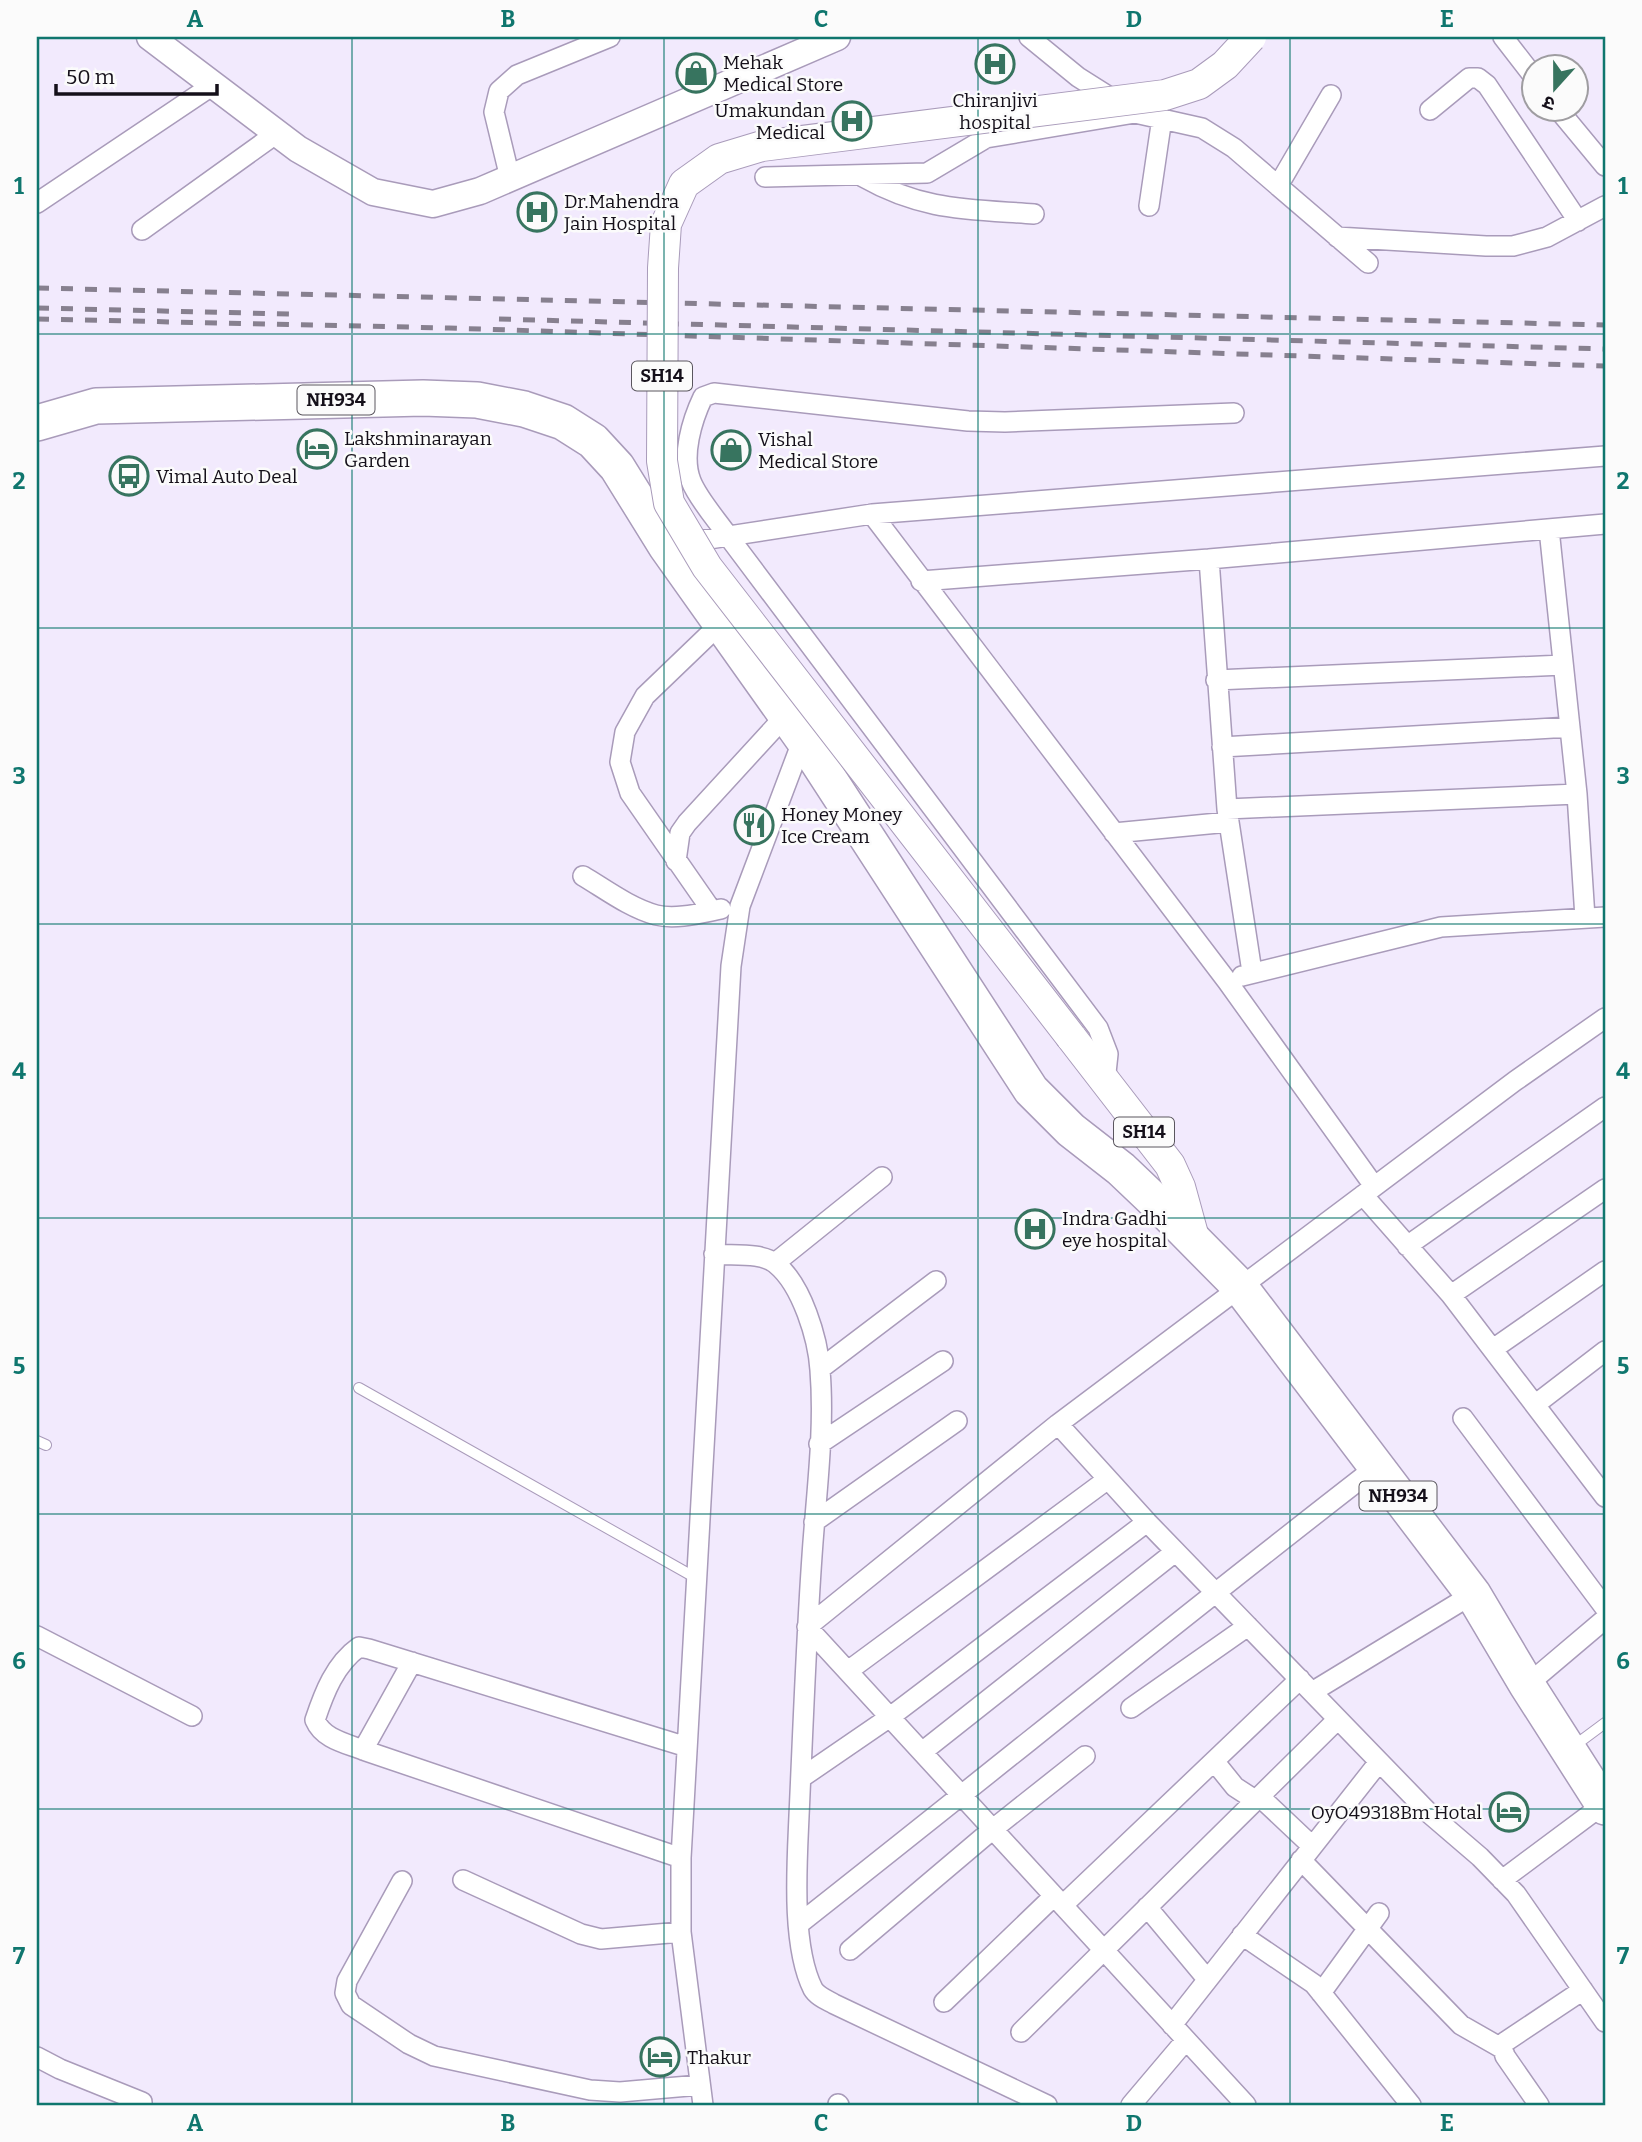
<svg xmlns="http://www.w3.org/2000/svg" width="1642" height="2142" viewBox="0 0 1642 2142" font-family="Bitter,'Noto Sans Devanagari',serif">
	<rect width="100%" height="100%" fill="#f2eafd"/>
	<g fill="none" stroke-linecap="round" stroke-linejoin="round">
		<!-- lane casing -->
		<g stroke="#a99bba" stroke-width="12">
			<path id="lane" d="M359,1388L696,1578
				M37,1441L46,1445
				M1574,1746L1605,1723"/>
		</g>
		<!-- street casing -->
		<g stroke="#a99bba" stroke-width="22">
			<path id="street" d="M1029,37L1078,77L1135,113L1202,128L1234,148L1368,263
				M1503,37L1534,77
				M1557,108L1605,166
				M1430,110L1469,78H1478L1487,85L1578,221
				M765,177L927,173L986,138L1135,113
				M863,177C923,211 967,209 1034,214
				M510,178L494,112L499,91L517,75L610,37
				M1278,186L1331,95
				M37,203L213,85
				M1149,206L1162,118
				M142,230L277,133
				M1337,237L1486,246H1513L1547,237L1605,206
				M872,514L1227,981L1374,1186
				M1549,529L1577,794L1585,918
				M683,543L872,514L1605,456
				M1209,559L1605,524
				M921,581L1209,559L1227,809L1252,972
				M1216,680L1563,665
				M1222,747L1570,727
				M1227,809L1577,794
				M1114,833L1229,822
				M676,861L680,833L687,823L786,715
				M583,876C605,889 630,908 656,915C676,920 701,913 721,909
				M712,911L630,793L620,762L625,732L645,696L721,623
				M1242,976L1441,927L1605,917
				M1105,1082L1108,1054L1098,1028L728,536C717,520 698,499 691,481C681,456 692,420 703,397L714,393L968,421L1005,422L1234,413
				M1363,1195L1451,1295L1605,1497
				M1407,1246L1605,1107
				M714,1254C732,1256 762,1252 776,1264C802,1285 818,1339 820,1370C825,1431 816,1495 812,1556C806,1642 803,1729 799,1816C797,1864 791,1945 813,1989C817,1996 827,2000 834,2004L1047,2105
				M775,1263L882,1177
				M1451,1295L1605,1189
				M1493,1349L1605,1271
				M820,1369L936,1281
				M1536,1404L1605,1351
				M1463,1418L1605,1608
				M1058,1424L1147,1522L1431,1815L1480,1857L1516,1894L1605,2022
				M819,1444L943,1361
				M814,1522L957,1421
				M37,1636L192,1716
				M848,1671L1108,1479
				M1527,1685L1605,1619
				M1312,1692L1473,1594
				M1131,1708L1248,1626
				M363,1750L412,1662
				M922,1752L1175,1552
				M1214,1761L1235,1787L1255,1800L1260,1797L1312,1846
				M801,1778L890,1717L1147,1522
				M681,1858L363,1750C345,1743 323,1739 315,1720C324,1693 335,1664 359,1647L369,1649L687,1747
				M1301,1860L1461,2025L1503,2049
				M463,1880L581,1934L601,1939L681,1932
				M1502,1880L1604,1804
				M402,1881L347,1981L345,1993L351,2005L409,2044L434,2056L590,2090L620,2092L700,2085
				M1063,1905L1300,1679
				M1147,1907L1207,1979
				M799,1924C992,1772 1182,1617 1376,1467
				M1242,1935L1314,1984L1411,2105
				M850,1950L993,1829L1085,1756
				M1321,1993L1379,1913
				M944,2002L1054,1896
				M1172,2025L1379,1762
				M1021,2032L1338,1719
				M37,2057L60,2069L142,2102V2105
				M838,2104L839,2105
				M703,2105L681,1932V1858L731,966L740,906L803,739
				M1131,2105L1186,2040
				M1246,2105L807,1627L1058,1424L1515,1081L1605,1018
				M1539,2105L1505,2056L1503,2049L1505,2042L1583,1990"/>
		</g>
		<!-- secondary casing -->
		<g stroke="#a99bba" stroke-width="29">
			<path id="secondary" d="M150,37L298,149L373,192L433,204L480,191L837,37"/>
		</g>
		<!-- primary casing -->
		<g stroke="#a99bba" stroke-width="32">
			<path id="primary" d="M1071,1037L1170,1165L1180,1187L1194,1238"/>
		</g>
		<!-- highway casing -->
		<g stroke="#a99bba" stroke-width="38">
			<path id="highway" d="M37,423L96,406L423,398L477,400L524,409L563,422L593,441L617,467L666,546L803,739L1031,1090L1071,1130L1121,1169L1162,1208L1240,1287L1473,1594L1527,1685L1605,1807"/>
		</g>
		<!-- lane -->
		<use href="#lane" stroke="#fff" stroke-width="10"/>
		<!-- street -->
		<use href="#street" stroke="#fff" stroke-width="19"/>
		<!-- secondary -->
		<use href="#secondary" stroke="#fff" stroke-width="26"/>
		<!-- primary -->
		<use href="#primary" stroke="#fff" stroke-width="30"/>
		<!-- highway -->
		<use href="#highway" stroke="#fff" stroke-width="35"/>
		<!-- rail -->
		<path stroke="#87808f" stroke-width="5" stroke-dasharray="12 12" stroke-linecap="butt" d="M37,288L1605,325
			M37,308L289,314
			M37,319L449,328L1605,366
			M499,319L1605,349"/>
		<!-- primary-bridge casing -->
		<g stroke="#a99bba" stroke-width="32" stroke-linecap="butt">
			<path id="primary-bridge" d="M1071,1037L707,567L669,503L662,461L663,268L666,224L684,184L719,159L762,146L1165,95L1199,84L1225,65L1251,37"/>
		</g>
		<!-- primary-bridge -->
		<use href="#primary-bridge" stroke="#fff" stroke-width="30"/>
	</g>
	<!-- grid -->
	<path fill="none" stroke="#0f766e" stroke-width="2" stroke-opacity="0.55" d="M352,37V2105M664,37V2105M978,37V2105M1290,37V2105M37,334H1605M37,628H1605M37,924H1605M37,1218H1605M37,1514H1605M37,1809H1605"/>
	<!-- icons -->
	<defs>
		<g id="hospital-ring" transform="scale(2.0125)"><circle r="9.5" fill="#fbfbfb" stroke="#37745f" stroke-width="1.5"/><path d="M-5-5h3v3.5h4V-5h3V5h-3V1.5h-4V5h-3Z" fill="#37745f"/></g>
		<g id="shop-ring" transform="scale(2.0125)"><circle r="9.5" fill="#fbfbfb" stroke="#37745f" stroke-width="1.5"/><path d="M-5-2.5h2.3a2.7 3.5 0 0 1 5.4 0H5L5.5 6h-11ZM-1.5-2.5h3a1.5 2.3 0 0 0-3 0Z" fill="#37745f"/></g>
		<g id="hotel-ring" transform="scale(2.0125)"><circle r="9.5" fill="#fbfbfb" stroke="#37745f" stroke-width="1.5"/><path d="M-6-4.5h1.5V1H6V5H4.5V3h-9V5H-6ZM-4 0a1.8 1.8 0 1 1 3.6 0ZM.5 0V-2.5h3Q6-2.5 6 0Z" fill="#37745f"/></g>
		<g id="bus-ring" transform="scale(2.0125)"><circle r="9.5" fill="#fbfbfb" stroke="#37745f" stroke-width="1.5"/><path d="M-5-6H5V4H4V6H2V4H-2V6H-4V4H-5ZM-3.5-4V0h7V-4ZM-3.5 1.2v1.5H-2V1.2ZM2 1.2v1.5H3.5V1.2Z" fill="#37745f"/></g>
		<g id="restaurant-ring" transform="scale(2.0125)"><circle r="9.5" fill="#fbfbfb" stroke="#37745f" stroke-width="1.5"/><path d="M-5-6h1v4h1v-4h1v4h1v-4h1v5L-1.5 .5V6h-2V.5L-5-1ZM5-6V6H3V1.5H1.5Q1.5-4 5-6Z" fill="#37745f"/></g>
	</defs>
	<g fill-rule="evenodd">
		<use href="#hospital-ring" x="995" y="64"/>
		<use href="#shop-ring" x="696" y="73"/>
		<use href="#hospital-ring" x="852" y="121"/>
		<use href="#hospital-ring" x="537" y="212"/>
		<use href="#hotel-ring" x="317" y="449"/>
		<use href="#shop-ring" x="731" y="450"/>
		<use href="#bus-ring" x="129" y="476"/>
		<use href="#restaurant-ring" x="754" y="825"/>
		<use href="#hospital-ring" x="1035" y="1229"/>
		<use href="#hotel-ring" x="1509" y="1812"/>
		<use href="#hotel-ring" x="660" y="2057"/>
	</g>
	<g text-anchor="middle" stroke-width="5" stroke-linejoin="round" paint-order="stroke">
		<!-- shield labels -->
		<g fill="#fbfbfb" stroke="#5a565e" stroke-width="2">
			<rect x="632" y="361.5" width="60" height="29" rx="5"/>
			<rect x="297.5" y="385.5" width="77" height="29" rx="5"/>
			<rect x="1114" y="1117.5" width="60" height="29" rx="5"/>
			<rect x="1359.5" y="1481.5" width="77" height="29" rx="5"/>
		</g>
		<g font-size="18" font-weight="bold" fill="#15101a">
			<text x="662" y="382">SH14</text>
			<text x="336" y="406">NH934</text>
			<text x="1144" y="1138">SH14</text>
			<text x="1398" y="1502">NH934</text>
		</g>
		<!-- poi labels -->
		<g font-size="19" fill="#15101a" stroke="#fbfbfb" text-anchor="start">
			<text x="723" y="69">Mehak<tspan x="723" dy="22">Medical Store</tspan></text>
			<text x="995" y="107" text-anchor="middle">Chiranjivi<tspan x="995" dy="22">hospital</tspan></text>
			<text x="825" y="117" text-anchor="end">Umakundan<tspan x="825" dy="22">Medical</tspan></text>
			<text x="564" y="208">Dr.Mahendra<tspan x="564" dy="22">Jain Hospital</tspan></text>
			<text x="344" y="445">Lakshminarayan<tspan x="344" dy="22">Garden</tspan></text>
			<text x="758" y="446">Vishal<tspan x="758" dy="22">Medical Store</tspan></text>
			<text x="156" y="483">Vimal Auto Deal</text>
			<text x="781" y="821">Honey Money<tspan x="781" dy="22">Ice Cream</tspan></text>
			<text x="1062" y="1225">Indra Gadhi<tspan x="1062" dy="22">eye hospital</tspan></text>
			<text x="1482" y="1819" text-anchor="end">OyO49318Bm Hotal</text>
			<text x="687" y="2064">Thakur</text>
		</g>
	</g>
	<!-- border -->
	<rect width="1642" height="2142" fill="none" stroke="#fbfbfb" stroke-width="77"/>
	<!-- north arrow -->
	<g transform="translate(1555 88) rotate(201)"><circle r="33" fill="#fbfbfb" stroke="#9f9da1" stroke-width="2"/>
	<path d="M0-5L12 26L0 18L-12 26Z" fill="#37745f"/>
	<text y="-10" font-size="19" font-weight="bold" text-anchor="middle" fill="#15101a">उ</text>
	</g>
	<!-- scale -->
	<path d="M56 84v10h161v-10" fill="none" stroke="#15101a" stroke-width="3.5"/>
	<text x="66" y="84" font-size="21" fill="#15101a" stroke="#fbfbfb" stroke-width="5" paint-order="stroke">50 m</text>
	<rect x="38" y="38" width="1566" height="2066" fill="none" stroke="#0f766e" stroke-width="2.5"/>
	<g font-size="23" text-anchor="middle" font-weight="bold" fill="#0f766e">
		<text x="195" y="27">A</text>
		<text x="508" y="27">B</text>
		<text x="821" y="27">C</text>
		<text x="1134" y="27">D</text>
		<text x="1447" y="27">E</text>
		<text x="19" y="194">1</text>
		<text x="1623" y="194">1</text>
		<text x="19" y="489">2</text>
		<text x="1623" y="489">2</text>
		<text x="19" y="784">3</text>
		<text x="1623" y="784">3</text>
		<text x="19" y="1079">4</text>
		<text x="1623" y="1079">4</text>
		<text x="19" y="1374">5</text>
		<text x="1623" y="1374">5</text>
		<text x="19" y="1669">6</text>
		<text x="1623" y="1669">6</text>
		<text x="19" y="1964">7</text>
		<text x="1623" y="1964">7</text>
		<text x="195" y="2131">A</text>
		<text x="508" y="2131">B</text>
		<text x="821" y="2131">C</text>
		<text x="1134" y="2131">D</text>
		<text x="1447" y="2131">E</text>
	</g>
</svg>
